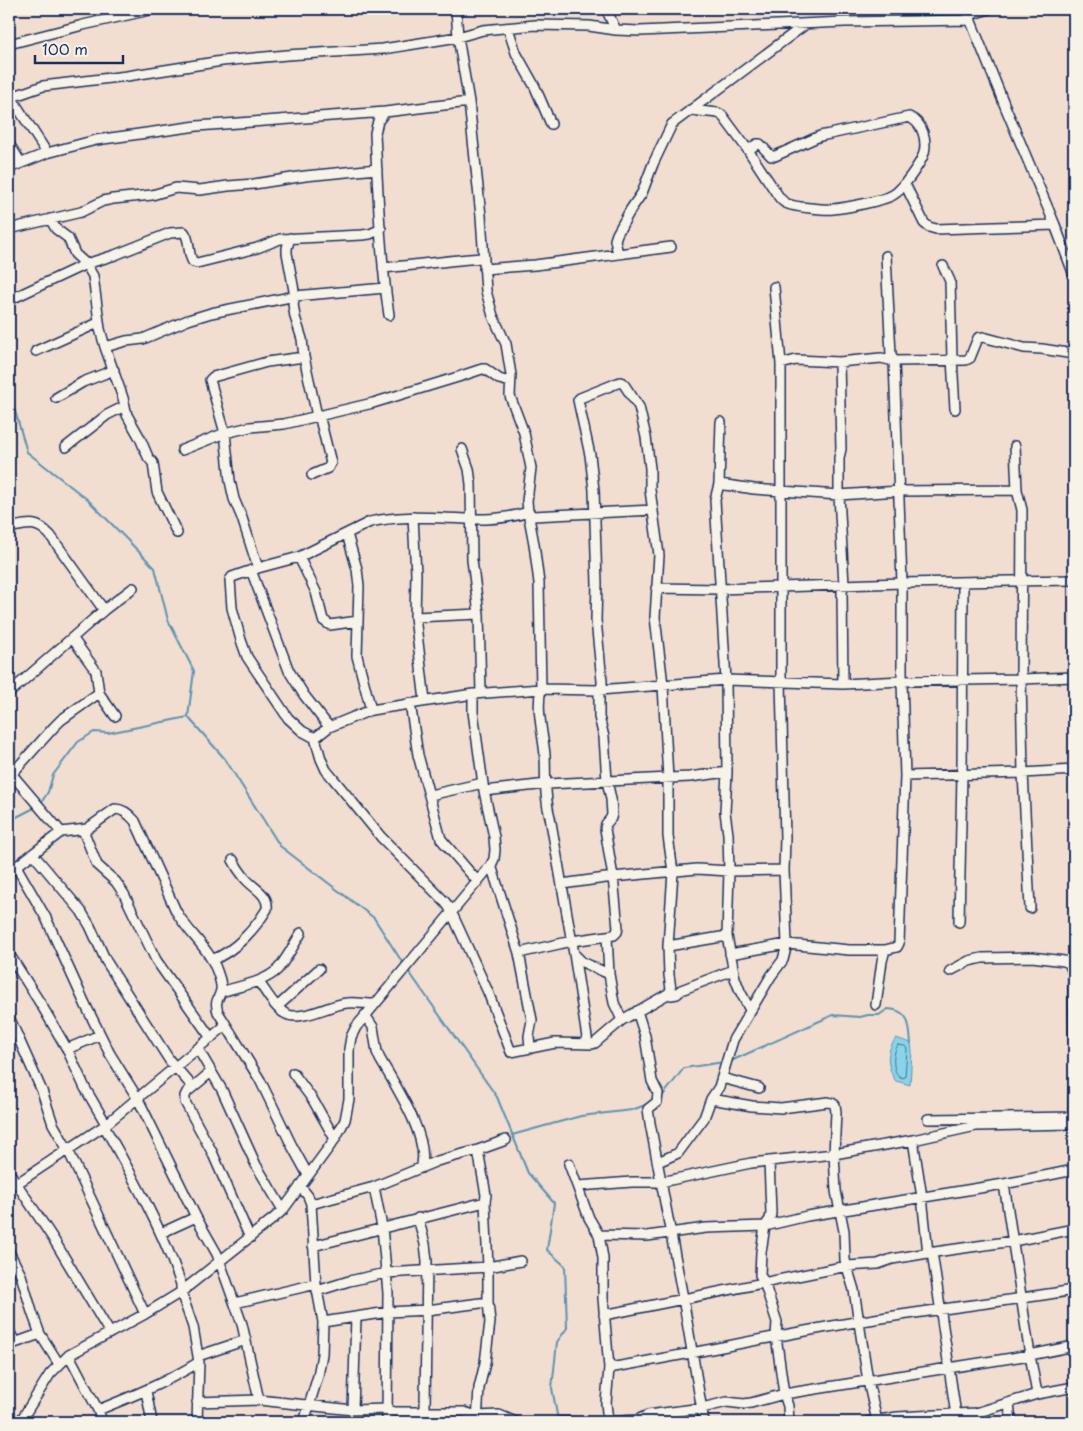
<svg xmlns="http://www.w3.org/2000/svg" width="1083" height="1431" viewBox="0 0 1083 1431" font-family="'Playpen Sans',sans-serif">
	<rect width="100%" height="100%" fill="#f1ded0"/>
	<filter id="ink" filterUnits="userSpaceOnUse"><feTurbulence type="fractalNoise" baseFrequency=".02" numOctaves="2"/><feDisplacementMap in="SourceGraphic" scale="10" xChannelSelector="R" yChannelSelector="G"/><feConvolveMatrix kernelMatrix="1 2 1 2 8 2 1 2 1" color-interpolation-filters="sRGB"/></filter>
	<g filter="url(#ink)">
		<!-- water -->
		<path fill="#89d4e9" stroke="#5d92b1" d="M896,1038L911,1043L912,1051L910,1085L896,1081C890,1074 886,1059 890,1049C891,1045 894,1041 896,1038Z"/>
		<g fill="none" stroke-linecap="round" stroke-linejoin="round">
			<!-- shore -->
			<path stroke="#477196" stroke-width="1" d="M898,1045L905,1046L907,1049L905,1076L903,1078C891,1075 892,1053 898,1045Z"/>
			<!-- stream -->
			<path stroke="#5d92b1" stroke-width="2" d="M9,390L27,452L88,500L155,568L168,620L194,671L188,717L225,759L280,846L374,918L404,965
				M41,803L48,792L53,775L78,742L94,732L108,733L188,717
				M9,821L36,807
				M407,969L497,1097L528,1173L554,1203L547,1250L565,1266L567,1328L557,1342L552,1388L558,1420
				M731,1061L833,1015L860,1017L868,1015H879L888,1009C910,1010 909,1025 911,1043
				M661,1098L684,1068L724,1062
				M512,1135L581,1116L632,1110L648,1104"/>
			<!-- minor casing -->
			<g stroke="#1b2f5e" stroke-width="12">
				<path id="minor" d="M456,9L458,37L469,102L481,216L486,291L493,316L506,344L511,375L510,396L524,433L531,468L527,501L528,512L534,544L539,583L541,689C536,710 543,733 545,755C546,776 544,796 550,817L574,954L588,1044
					M606,9L616,30
					M966,9L1007,111L1055,225L1074,275
					M969,15L989,9
					M508,28L516,53L535,87L551,124
					M9,44L83,25L154,9
					M9,94L47,153
					M9,98L43,86L127,76L222,61L287,55L383,49L458,37L483,30L535,25L589,26L616,30L640,31L844,22L971,20
					M690,110L718,113L722,115L748,150L779,197C782,201 784,203 788,204C794,207 826,210 833,209C845,208 882,201 893,195C902,190 921,163 924,153C927,140 923,123 909,117L830,134L820,136L775,156H771L760,144H757L748,150
					M385,112L378,121L375,133C378,194 380,255 389,315
					M9,144L21,163
					M9,168L47,153L96,140L125,136L197,126L385,112L469,102
					M905,184L924,223L929,227L936,229L1055,225
					M50,219L56,229L68,238L75,254L86,264L93,276L100,329L105,347L123,398L127,415L140,438L148,457L153,463L157,492L177,533
					M9,229L81,212L103,201L113,199L152,195L176,188L200,190L228,186L254,184L305,176L377,169
					M290,238L287,248V253L295,296L293,304L295,317L302,339L304,357L317,416
					M618,254L615,240L617,234L631,209L642,193L653,164L672,124L806,24
					M943,266L950,281L952,359L955,409
					M383,268C417,265 450,260 484,258
					M484,269L535,265L671,247
					M9,300L86,264L115,255L170,233L184,232C191,240 187,253 193,262L197,263L257,248L280,239L362,235L370,234L381,229
					M105,347L126,341L143,339L188,320L211,313L295,296L385,288
					M36,351L98,323
					M839,362L841,449L839,458V495L844,585L842,592L843,684
					M781,364L796,360L839,362L881,358L894,361L966,360L970,358L978,338L983,337L1024,348L1042,349L1074,354
					M56,398L83,382L114,370
					M721,422L719,484L715,500L726,680L727,772L725,812L728,834L729,871L727,936L735,978L740,991L750,1010
					M1015,446L1017,490L1022,510L1021,679L1023,773L1030,908
					M66,447L107,415L125,406
					M462,449L469,469L471,484L472,560L479,614L481,693
					M182,450L225,433L250,427L284,424L373,403L458,377L482,369H485L499,379L510,382
					M312,475L328,468L331,463L319,415
					M719,484C731,486 742,487 754,489L839,495L899,491L1017,490
					M413,517L416,574L415,617L425,701
					M9,528C28,524 36,520 50,535L104,610
					M347,534L357,569L359,586L357,656L371,710
					M299,557L316,592L323,620L330,625L358,621
					M258,568L242,518L234,499L230,481L225,433L210,380L213,377L267,362L304,357
					M251,570L289,671L304,695L329,727
					M656,588L720,589L902,583L1074,580
					M415,617L479,614
					M73,639L96,671L99,693L115,716
					M9,693L104,610L133,588
					M410,703L418,755L441,839L478,882
					M315,738L329,727L371,710L473,694L541,689L599,690L726,680L843,684L902,681L1021,679L1074,677
					M9,771L61,832L87,829L115,809C124,809 130,815 135,821L176,911C188,933 209,948 217,971C219,977 222,984 221,990C219,1000 214,1000 218,1012L260,1080L292,1146L308,1175
					M905,776L1023,773L1074,770
					M9,777L54,727L61,720L99,693
					M484,791L547,784L690,777L727,772
					M430,795L483,783
					M83,830L97,865L116,882L124,894L156,960L211,1038
					M33,854L81,911L90,926L106,961L152,1033L170,1061L192,1086
					M491,865L519,953L532,1020L529,1036L530,1048
					M16,866L46,918L86,1006L110,1054L138,1099L196,1217L217,1254L242,1324L259,1400
					M9,872L61,832
					M562,884L613,877L697,869L729,871L784,870
					M959,922L962,774L963,583
					M607,936L609,974L614,1003L622,1020
					M668,946L727,936
					M519,953L572,941L614,935L617,932L618,928L613,877L605,829L606,824L611,818L612,814L611,799L607,781L604,737L599,717V690L602,686V681L596,620L597,584L594,490L590,455L578,400L580,398L620,382L623,383L639,407L646,437L650,468V490L659,555L655,617L663,685L668,779V836L673,872L668,946L669,975L671,989L669,993L666,995L622,1020L595,1043L592,1044L555,1043L511,1052L488,992L449,907L445,902L381,837L336,782L326,770L321,759L315,738L302,731L288,718L247,657L241,640L232,608L230,580L232,577L258,568L299,557L370,522C408,513 448,520 486,519C501,518 514,517 528,512L533,516L653,510
					M9,954L42,1006L67,1049L85,1088L106,1124
					M574,954L582,962L609,974
					M730,954L787,944L849,950H885L897,947L899,943L905,776L902,681V583L894,361L891,355L886,256
					M212,960C235,951 255,929 267,909C269,893 252,888 244,877C240,872 236,866 233,860
					M950,971L969,961L982,958L1032,957L1064,961L1069,963L1073,972L1074,1039
					M258,981C266,991 274,1008 286,1014C301,1022 331,1004 347,1003C356,1002 366,1004 375,1004
					M221,992C239,986 264,983 278,969C287,958 294,945 301,933
					M669,993L671,995L677,994L681,990L733,970
					M876,1005L882,961L885,950
					M277,1007L319,969
					M637,1011L645,1036L652,1081L658,1093L657,1102L648,1109L650,1123L683,1298L704,1422
					M365,1015L373,1027L377,1052L380,1059C395,1085 431,1139 421,1168
					M9,1017L42,1091L53,1124L68,1150L145,1314
					M67,1049L100,1035
					M198,1049L222,1090L256,1165L283,1210
					M211,1072L187,1092L185,1096V1102L212,1152L250,1238
					M293,1073L313,1100L335,1139
					M722,1078L759,1088
					M711,1099L752,1106L781,1108L828,1102L832,1103L835,1105L836,1112L834,1154L836,1191L844,1231L845,1260L854,1290L868,1381L877,1421
					M1073,1117L1074,1084
					M928,1119L1074,1117
					M104,1126C133,1177 162,1229 181,1284V1292L193,1327L199,1362L197,1422
					M913,1140L922,1197L928,1253
					M769,1161L771,1213L770,1219L765,1226L761,1252L760,1275L764,1282L777,1322L776,1336L784,1394L788,1406L789,1422
					M658,1162L678,1153L704,1118L711,1099L719,1087L733,1040L771,976L783,960L787,944L784,870L785,838L781,682V364L774,287
					M569,1164L589,1218L599,1235L603,1258V1298L609,1368L606,1403L608,1422
					M9,1172L54,1240L110,1333
					M16,1184L104,1126L226,1025
					M1004,1184L1030,1355L1037,1394
					M300,1186L308,1196L311,1204L316,1284L323,1322L322,1354L318,1376L304,1422
					M578,1186L632,1182H661L751,1163L834,1154L913,1140L976,1126L1074,1124
					M374,1187L382,1227L388,1293L387,1422
					M311,1204L374,1187L437,1161L478,1150L506,1140
					M418,1218L425,1244L427,1261L425,1407L423,1412V1422
					M161,1233L196,1217
					M599,1235L647,1236L706,1228L765,1226L807,1216L1004,1184L1074,1170
					M313,1246L485,1202
					M9,1252L21,1275L32,1312L40,1334L59,1364
					M932,1252L956,1415
					M317,1291L349,1281L386,1273L488,1267L521,1261
					M235,1303L316,1284
					M604,1315L847,1266L878,1264L892,1259L928,1253L1013,1241L1074,1229
					M323,1322L388,1312L427,1310L488,1302
					M9,1331L15,1342
					M9,1345L40,1334
					M69,1355L98,1410L102,1422
					M198,1356L246,1340
					M609,1368C691,1354 773,1336 856,1322C928,1310 1002,1302 1074,1290
					M146,1391L152,1422
					M197,1402L259,1400L353,1410L388,1409L393,1412H464L477,1416L499,1415L516,1422
					M1009,1403L1011,1422
					M98,1410C133,1396 167,1382 199,1362
					M353,1410L356,1317
					M20,1422L50,1374L69,1355L145,1314L181,1292L274,1218L283,1210L335,1139L345,1120L349,1099V1049L351,1037L356,1027L482,876L491,865L494,859L495,850L494,837L484,791L473,712V694
					M477,1422L479,1388L485,1363L490,1322L488,1302V1267L485,1202L486,1195L478,1150
					M561,1422H568
					M606,1422L637,1420L648,1415L702,1408L727,1402L744,1404L751,1403L784,1394L1030,1355L1074,1346
					M868,1422L897,1417L976,1413L1037,1394L1074,1387"/>
			</g>
			<!-- minor -->
			<use href="#minor" stroke="#f7f3e8" stroke-width="9"/>
		</g>
	</g>
	<!-- margin -->
	<rect width="1083" height="1431" fill="none" stroke="#f7f3e8" stroke-width="30"/>
	<rect x="15" y="15" width="1053" height="1401" fill="none" stroke="#1b2f5e" stroke-width="2" filter="url(#ink)"/>
	<!-- scale -->
	<path d="M35 55v8h88v-8" fill="none" stroke="#1b2f5e" stroke-width="2.5"/>
	<text x="42" y="55" font-size="15" fill="#1b2f5e" stroke="#f7f3e8" stroke-width="4" paint-order="stroke">100 m</text>
</svg>
